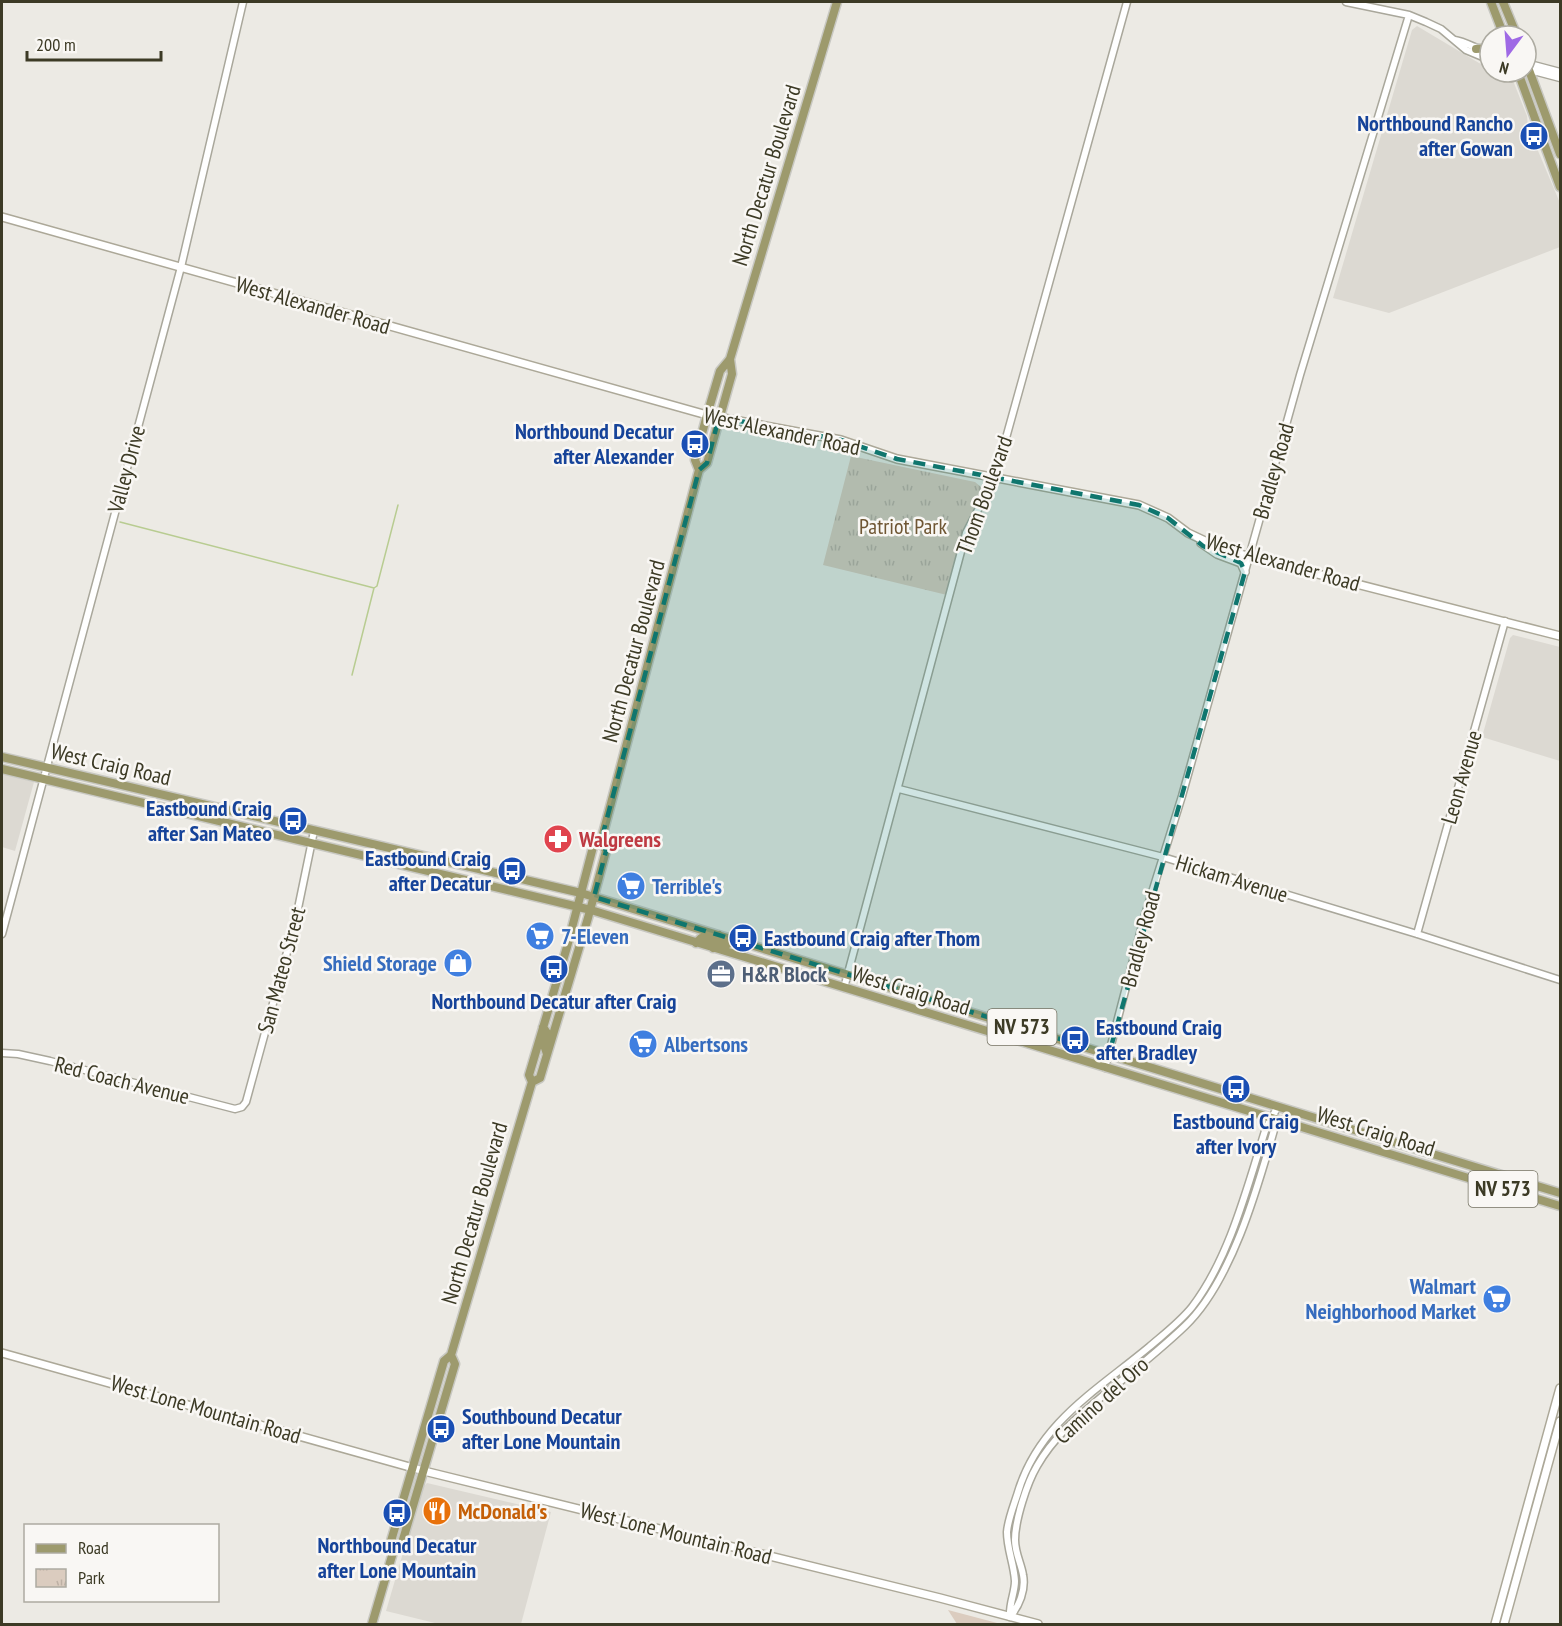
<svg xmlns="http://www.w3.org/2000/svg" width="1562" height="1626" viewBox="0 0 1562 1626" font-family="'PT Sans Narrow',sans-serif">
	<defs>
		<pattern id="park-tufts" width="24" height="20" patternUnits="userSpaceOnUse" patternTransform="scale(1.5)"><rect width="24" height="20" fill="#dbccbf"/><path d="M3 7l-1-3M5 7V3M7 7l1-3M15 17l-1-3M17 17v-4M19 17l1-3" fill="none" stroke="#bdb0a4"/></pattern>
	</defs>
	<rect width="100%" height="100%" fill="#eceae4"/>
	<!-- built -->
	<path fill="#dcd9d2" d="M1417,26L1479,63L1490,67V72L1510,73L1527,116L1528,127L1560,203V247L1389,313L1333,298L1412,30Z
		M1513,635L1560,647V761L1482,737L1510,638Z
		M2,774L34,782L15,851L2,847Z
		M427,1483L551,1512L521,1624H439L386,1611L422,1488Z"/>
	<!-- grass -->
	<path fill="#dbccbf" d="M948,1610L1001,1624H957Z"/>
	<!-- park -->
	<path fill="url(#park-tufts)" d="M851,456L975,482L981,487L982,494L963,533L947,595L823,565Z"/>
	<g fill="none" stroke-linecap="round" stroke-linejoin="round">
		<!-- stream -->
		<path stroke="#b8cc91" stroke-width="1.5" d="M120,522L374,588
			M352,675L374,588L377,586L398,505"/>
		<!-- tertiary casing -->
		<g stroke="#a9a79b" stroke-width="9">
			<path id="tertiary" d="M1346,2L1409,15L1426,22L1441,29L1466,50L1490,60
				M1455,40C1464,41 1479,50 1490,53
				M1526,63L1560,72
				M1526,69L1560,78
				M899,789L1163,857L1417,934L1560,980
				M2,934L181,267L243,2
				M1417,934L1505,621
				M844,988L966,533L994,479L1001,456L1127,2
				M2,1053L18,1054L50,1061L235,1109L242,1107L246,1102L295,923L314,831
				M1105,1068L1144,918L1182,796L1300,375L1409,15
				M1010,1617C1009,1603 1015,1593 1015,1581C1014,1564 1007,1549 1007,1532C1008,1519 1014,1505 1018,1492C1039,1423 1096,1391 1149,1347C1164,1334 1180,1322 1192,1307C1229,1259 1247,1188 1265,1131C1268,1122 1274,1116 1277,1107
				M1010,1617C1019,1606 1026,1590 1023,1575C1021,1563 1015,1553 1015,1540C1015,1520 1027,1483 1037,1466C1054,1436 1079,1416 1105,1394C1132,1372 1160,1350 1185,1326C1231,1282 1257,1190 1274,1130L1273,1119"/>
		</g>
		<!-- secondary casing -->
		<g stroke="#aca898" stroke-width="10">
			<path id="secondary" d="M2,217L707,415L841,440L897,459L1139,505L1168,518L1188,533L1224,550L1560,636
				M1201,543L1217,554L1241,563L1245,572
				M2,1353L424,1471L940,1598L1038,1624
				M1495,1624L1560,1388
				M1504,1624L1560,1421"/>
		</g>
		<!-- primary casing -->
		<g stroke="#c8c8c2" stroke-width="11">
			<path id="primary" d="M1491,2L1504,36
				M1503,2L1517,36
				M1476,49L1490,48
				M1526,62L1560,154
				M1518,72L1560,187
				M699,470L707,463L732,374L730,359
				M2,757L581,893L1560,1193
				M2,769L591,910L1560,1206
				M696,943L701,938L711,940L719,935
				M713,948L718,943L728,944L735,940
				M543,1027L547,1033L544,1045L547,1054
				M532,1082L540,1078L588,918L606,851L601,841
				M394,1549L391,1541L444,1361L451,1355L532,1082L529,1075L567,947L593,847L601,841L699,470L695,460L707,415L720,371L730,359L837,2
				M372,1624L394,1549L402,1543L455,1364L451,1355"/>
		</g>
		<!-- tertiary -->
		<use href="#tertiary" stroke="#fff" stroke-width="6"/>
		<!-- secondary -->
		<use href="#secondary" stroke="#fff" stroke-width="7"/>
		<!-- primary -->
		<use href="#primary" stroke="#9d9a6d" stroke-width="8"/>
	</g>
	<!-- marked area -->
	<path fill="#0f766e" fill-opacity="0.2" stroke="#0f766e" stroke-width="4.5" stroke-dasharray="12 8" stroke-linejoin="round" d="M719,417L841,440L897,459L1139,505L1168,518L1203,546L1241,563L1245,572L1109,1054L594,897L606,851L601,841L699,470L707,463Z"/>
	<!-- icons -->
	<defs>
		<g id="bus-disc" transform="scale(1.5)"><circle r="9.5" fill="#1a4fb4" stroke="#f9f7f4"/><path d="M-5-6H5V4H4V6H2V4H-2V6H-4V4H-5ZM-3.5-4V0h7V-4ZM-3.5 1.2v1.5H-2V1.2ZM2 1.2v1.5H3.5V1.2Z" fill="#fff"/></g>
		<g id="pharmacy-disc" transform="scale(1.5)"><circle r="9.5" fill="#e0444e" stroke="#f9f7f4"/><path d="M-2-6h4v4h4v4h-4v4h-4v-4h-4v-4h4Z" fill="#fff"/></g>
		<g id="supermarket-disc" transform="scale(1.5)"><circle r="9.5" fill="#3f7fe0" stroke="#f9f7f4"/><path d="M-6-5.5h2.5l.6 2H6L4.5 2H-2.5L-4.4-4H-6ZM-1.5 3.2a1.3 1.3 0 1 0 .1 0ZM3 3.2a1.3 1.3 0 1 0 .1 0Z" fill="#fff"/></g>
		<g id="shop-disc" transform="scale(1.5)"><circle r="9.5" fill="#3f7fe0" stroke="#f9f7f4"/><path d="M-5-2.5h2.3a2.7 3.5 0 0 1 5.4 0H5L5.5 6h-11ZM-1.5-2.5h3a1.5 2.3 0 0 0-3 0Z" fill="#fff"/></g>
		<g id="office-disc" transform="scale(1.5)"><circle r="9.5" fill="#5c6f8a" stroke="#f9f7f4"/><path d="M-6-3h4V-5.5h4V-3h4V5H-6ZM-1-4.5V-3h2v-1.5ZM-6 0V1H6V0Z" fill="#fff"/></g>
		<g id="restaurant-disc" transform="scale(1.5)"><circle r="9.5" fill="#e8710a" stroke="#f9f7f4"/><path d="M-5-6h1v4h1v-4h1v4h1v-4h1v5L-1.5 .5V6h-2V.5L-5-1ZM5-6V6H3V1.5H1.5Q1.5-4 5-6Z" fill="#fff"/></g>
	</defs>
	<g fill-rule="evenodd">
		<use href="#bus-disc" x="1534" y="136"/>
		<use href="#bus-disc" x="695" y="444"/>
		<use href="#bus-disc" x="293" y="821"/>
		<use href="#pharmacy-disc" x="558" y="839"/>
		<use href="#bus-disc" x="512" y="871"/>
		<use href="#supermarket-disc" x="631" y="886"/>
		<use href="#supermarket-disc" x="540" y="936"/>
		<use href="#bus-disc" x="743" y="938"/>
		<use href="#shop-disc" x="458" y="963"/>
		<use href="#bus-disc" x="554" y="969"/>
		<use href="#office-disc" x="721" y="974"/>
		<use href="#bus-disc" x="1075" y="1040"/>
		<use href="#supermarket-disc" x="643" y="1044"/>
		<use href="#bus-disc" x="1236" y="1089"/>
		<use href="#supermarket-disc" x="1497" y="1299"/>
		<use href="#bus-disc" x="441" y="1429"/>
		<use href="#restaurant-disc" x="437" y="1511"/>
		<use href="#bus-disc" x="397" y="1513"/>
	</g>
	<g text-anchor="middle" stroke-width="5" stroke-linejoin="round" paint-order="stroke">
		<!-- shield labels -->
		<g fill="#f9f7f4" stroke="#757363" stroke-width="1.5">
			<rect x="987.5" y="1009" width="69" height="36" rx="4.5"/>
			<rect x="1468.5" y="1171" width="69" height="36" rx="4.5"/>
		</g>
		<g font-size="21" font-weight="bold" fill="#3c3a25">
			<text x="1022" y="1034">NV 573</text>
			<text x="1503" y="1196">NV 573</text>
		</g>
		<!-- transit labels -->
		<g font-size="22" font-weight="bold" fill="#164399" stroke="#f9f7f4" text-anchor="end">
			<text x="1513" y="131">Northbound Rancho<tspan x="1513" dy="25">after Gowan</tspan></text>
			<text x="674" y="439">Northbound Decatur<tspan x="674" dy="25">after Alexander</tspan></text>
			<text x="272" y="816">Eastbound Craig<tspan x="272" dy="25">after San Mateo</tspan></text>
			<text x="491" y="866">Eastbound Craig<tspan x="491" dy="25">after Decatur</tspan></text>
			<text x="764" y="946" text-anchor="start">Eastbound Craig after Thom</text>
			<text x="554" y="1009" text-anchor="middle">Northbound Decatur after Craig</text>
			<text x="1096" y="1035" text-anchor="start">Eastbound Craig<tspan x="1096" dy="25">after Bradley</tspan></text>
			<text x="1236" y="1129" text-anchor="middle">Eastbound Craig<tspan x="1236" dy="25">after Ivory</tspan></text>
			<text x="462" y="1424" text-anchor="start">Southbound Decatur<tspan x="462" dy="25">after Lone Mountain</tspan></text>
			<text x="397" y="1553" text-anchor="middle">Northbound Decatur<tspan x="397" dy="25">after Lone Mountain</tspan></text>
		</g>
		<!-- street labels -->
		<g font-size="22" fill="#3c3a25" stroke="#f9f7f4">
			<text transform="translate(766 175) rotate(-73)" y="8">North Decatur Boulevard</text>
			<text transform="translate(313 305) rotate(16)" y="8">West Alexander Road</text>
			<text transform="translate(782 431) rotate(12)" y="8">West Alexander Road</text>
			<text transform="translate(126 469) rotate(-75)" y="8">Valley Drive</text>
			<text transform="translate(1273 471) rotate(-74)" y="8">Bradley Road</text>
			<text transform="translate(984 495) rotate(-70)" y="8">Thom Boulevard</text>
			<text transform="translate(1283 562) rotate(16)" y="8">West Alexander Road</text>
			<text transform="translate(633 651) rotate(-75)" y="8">North Decatur Boulevard</text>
			<text transform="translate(111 764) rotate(13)" y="8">West Craig Road</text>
			<text transform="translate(1461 777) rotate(-74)" y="8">Leon Avenue</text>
			<text transform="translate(1232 878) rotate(17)" y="8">Hickam Avenue</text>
			<text transform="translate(1140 939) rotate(-75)" y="8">Bradley Road</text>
			<text transform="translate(281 970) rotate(-75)" y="8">San Mateo Street</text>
			<text transform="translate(911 990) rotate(17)" y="8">West Craig Road</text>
			<text transform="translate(122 1080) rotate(14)" y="8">Red Coach Avenue</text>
			<text transform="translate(1376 1131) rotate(17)" y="8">West Craig Road</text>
			<text transform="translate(474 1213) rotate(-74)" y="8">North Decatur Boulevard</text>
			<text transform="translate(1101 1400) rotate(-42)" y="8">Camino del Oro</text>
			<text transform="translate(206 1409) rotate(16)" y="8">West Lone Mountain Road</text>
			<text transform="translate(676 1533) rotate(14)" y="8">West Lone Mountain Road</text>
		</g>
		<!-- park labels -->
		<g font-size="22" fill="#6f5633" stroke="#f9f7f4">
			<text x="903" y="534">Patriot Park</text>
		</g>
		<!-- health labels -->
		<g font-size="22" font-weight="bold" fill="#be3a42" stroke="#f9f7f4" text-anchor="start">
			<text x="579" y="847">Walgreens</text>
		</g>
		<!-- shop labels -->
		<g font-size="22" font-weight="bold" fill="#366cbe" stroke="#f9f7f4" text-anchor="start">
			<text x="652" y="894">Terrible's</text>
			<text x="561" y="944">7-Eleven</text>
			<text x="437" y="971" text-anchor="end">Shield Storage</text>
			<text x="664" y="1052">Albertsons</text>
			<text x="1476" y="1294" text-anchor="end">Walmart<tspan x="1476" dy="25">Neighborhood Market</tspan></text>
		</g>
		<!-- service labels -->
		<g font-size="22" font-weight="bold" fill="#4e5e75" stroke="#f9f7f4" text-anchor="start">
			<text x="742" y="982">H&amp;R Block</text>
		</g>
		<!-- food labels -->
		<g font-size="22" font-weight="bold" fill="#c56008" stroke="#f9f7f4" text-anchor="start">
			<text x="458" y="1519">McDonald's</text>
		</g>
	</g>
	<!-- border -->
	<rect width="1562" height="1626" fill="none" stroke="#3c3a25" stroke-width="6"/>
	<!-- legend -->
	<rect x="24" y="1524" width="195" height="78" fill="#f9f7f4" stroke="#adaba1" stroke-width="1.5"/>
	<rect x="36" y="1544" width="30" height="9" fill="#9d9a6d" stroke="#adaba1" stroke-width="1.5"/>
	<text x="78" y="1554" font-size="18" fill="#3c3a25">Road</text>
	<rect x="36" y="1569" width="30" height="18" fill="url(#park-tufts)" stroke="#adaba1" stroke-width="1.5"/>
	<text x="78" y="1584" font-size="18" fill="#3c3a25">Park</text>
	<!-- north arrow -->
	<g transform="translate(1508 54) rotate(196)"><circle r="28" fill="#f9f7f4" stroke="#adaba1" stroke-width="1.5"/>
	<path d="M0-4.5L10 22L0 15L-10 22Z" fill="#9f69e5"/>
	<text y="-9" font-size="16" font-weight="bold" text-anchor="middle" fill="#3c3a25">N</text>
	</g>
	<!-- scale -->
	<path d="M27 51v9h134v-9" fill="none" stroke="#3c3a25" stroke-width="3"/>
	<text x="36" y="51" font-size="18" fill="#3c3a25" stroke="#f9f7f4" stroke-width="4.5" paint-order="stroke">200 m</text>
</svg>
